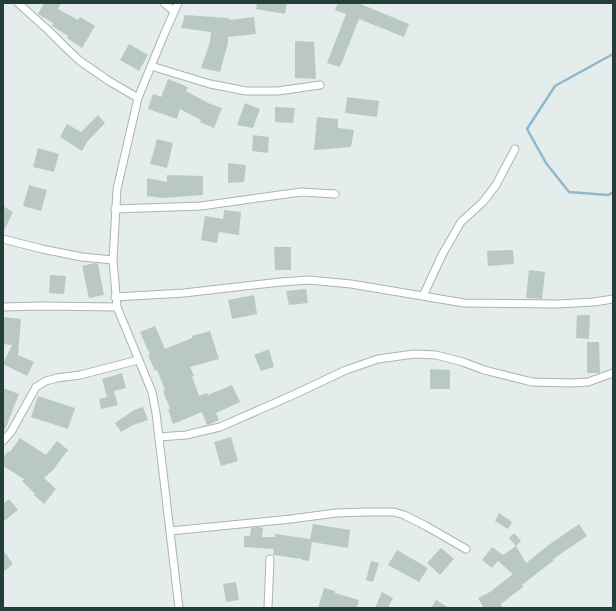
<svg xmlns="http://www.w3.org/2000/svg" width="616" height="611" viewBox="0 0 616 611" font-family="Raleway,sans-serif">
	<rect width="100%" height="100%" fill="#e4edeb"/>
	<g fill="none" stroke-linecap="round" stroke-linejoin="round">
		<!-- stream -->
		<path stroke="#8fb8cf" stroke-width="2.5" d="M613,54L555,86L527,129L546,163L569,192L608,195L613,192"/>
	</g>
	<!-- building -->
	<path fill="#bac8c4" d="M44,3H61L58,9L78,20L80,17L95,26L82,48L67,38L68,36L52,26L53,23L38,14Z
		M257,3H287L285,14L256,9Z
		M338,3H358L409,24L404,37L359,19L340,67L327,63L346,14L335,10Z
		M185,15L229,18V20L254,17L256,34L228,37V43L220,72L201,68L210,42L211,32L181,28Z
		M295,41L314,42L316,79L295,78Z
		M129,44L148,55L139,71L120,60Z
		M168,79L188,87L186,91L208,103L222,108L214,128L200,122L201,120L180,109L177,119L148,109L153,94L161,97Z
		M347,97L379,101L377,117L345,113Z
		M245,103L260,109L253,128L237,125Z
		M275,107L295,108L293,123L275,122Z
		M98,115L105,123L87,142L82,151L60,137L67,124L81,132Z
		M317,117L338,119V128L354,130L351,147L314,150Z
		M253,135L269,137L268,153L252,151Z
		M157,139L173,143L167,168L150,164Z
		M38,148L59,154L54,172L33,167Z
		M228,163L246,165L244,182L228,183Z
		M167,175L203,176V195L163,198L147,196V178L167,182Z
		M29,185L47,190L41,211L23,206Z
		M3,206L13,212L3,232Z
		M224,210L241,212L239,235L219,232L217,243L201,240L205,216L223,219Z
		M274,247H291V270H275Z
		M513,250L514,264L488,266L487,251Z
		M95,263L98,264L104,295L89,298L82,266Z
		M529,270L545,272L542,299L526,298Z
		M50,275L66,276L64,294L49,293Z
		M306,289L308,303L289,305L286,291Z
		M254,295L257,314L232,319L228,300Z
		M577,315H590L589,339L576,338Z
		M3,317L21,319L18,355L34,362L27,376L3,364L12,345L3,344Z
		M155,326L165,349L192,338V336L210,331L219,359L190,367L194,376H192L199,396L207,393L208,395L232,385L240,402L216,413L219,420L210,424L207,425L202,412L173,424L168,409H170L163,391L165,390L157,370L155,371L148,355H150L140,332Z
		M587,342H599L600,373H587Z
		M269,349L274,367L261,371L254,355Z
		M430,369L450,370V389H430Z
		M122,373L126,388L114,391L118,405L101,409L99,399L107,397L102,379Z
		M3,388L19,394L4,432H3Z
		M38,396L75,408L68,429L31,417Z
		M143,407L148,420L133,425L121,432L115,423L134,410Z
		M231,437L238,461L221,466L214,442Z
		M20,438L46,455L57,441L68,450L53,470L44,478L56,489L44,504L34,495L35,494L22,481L24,479L3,466V459L8,451L10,452Z
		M9,499L18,510L3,522V504Z
		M499,513L512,522L508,529L495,521Z
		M313,524L350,530L348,548L312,542L309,561L302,560V559L273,555L274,549L244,547V536H250L251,528L258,527L263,528L262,537H275V534L310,539Z
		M579,524L587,536L553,559L554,560L522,585L523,587L501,604L502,608H484L478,598L490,592L513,574L498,561L492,568L482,560L492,547L503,555L516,546L526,563L550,544Z
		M514,533L521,541L516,546L509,538Z
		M441,548L454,559L440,575L427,563Z
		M3,550L13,564L3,572Z
		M397,550L428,568L419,582L388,565Z
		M371,561L379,563L373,582L366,580Z
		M236,582L239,600L226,602L223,584Z
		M324,588L335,591V593L359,600L357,608H318Z
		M382,592L393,598L388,608H375Z
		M436,600L449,608H431Z"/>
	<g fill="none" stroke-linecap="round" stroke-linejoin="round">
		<!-- minor casing -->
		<g stroke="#a7b5b3" stroke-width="9">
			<path id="minor" d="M18,3L48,30L65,47L80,61L109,81L138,98
				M164,3L174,11
				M178,3L163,37L138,98L117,189L113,260L117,307L152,392L156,413L179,608
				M151,66L210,84L246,91H278L320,85
				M115,209L201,206L301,192L335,194
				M3,239L42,249L82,257L113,260
				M423,296L442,255L461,222L483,202L496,185L515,149
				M115,297L184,293L281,282L309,280L351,284L464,303L557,304L594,302L613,299
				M3,307L41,306L117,307
				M159,437L186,435L220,427L293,395L346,370L378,359L414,354L436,355L463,362L484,370L532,382L571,383L588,382L613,373
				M3,441L11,432L36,387L46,381L57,378L80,375L138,360
				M170,531L291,519L336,513L366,512H394L404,515L426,526L466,549
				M268,608L270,559"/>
		</g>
		<!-- minor -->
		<use href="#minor" stroke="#fff" stroke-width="7"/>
	</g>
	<!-- border -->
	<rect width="616" height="611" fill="none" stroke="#243e3c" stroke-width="8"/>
</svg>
